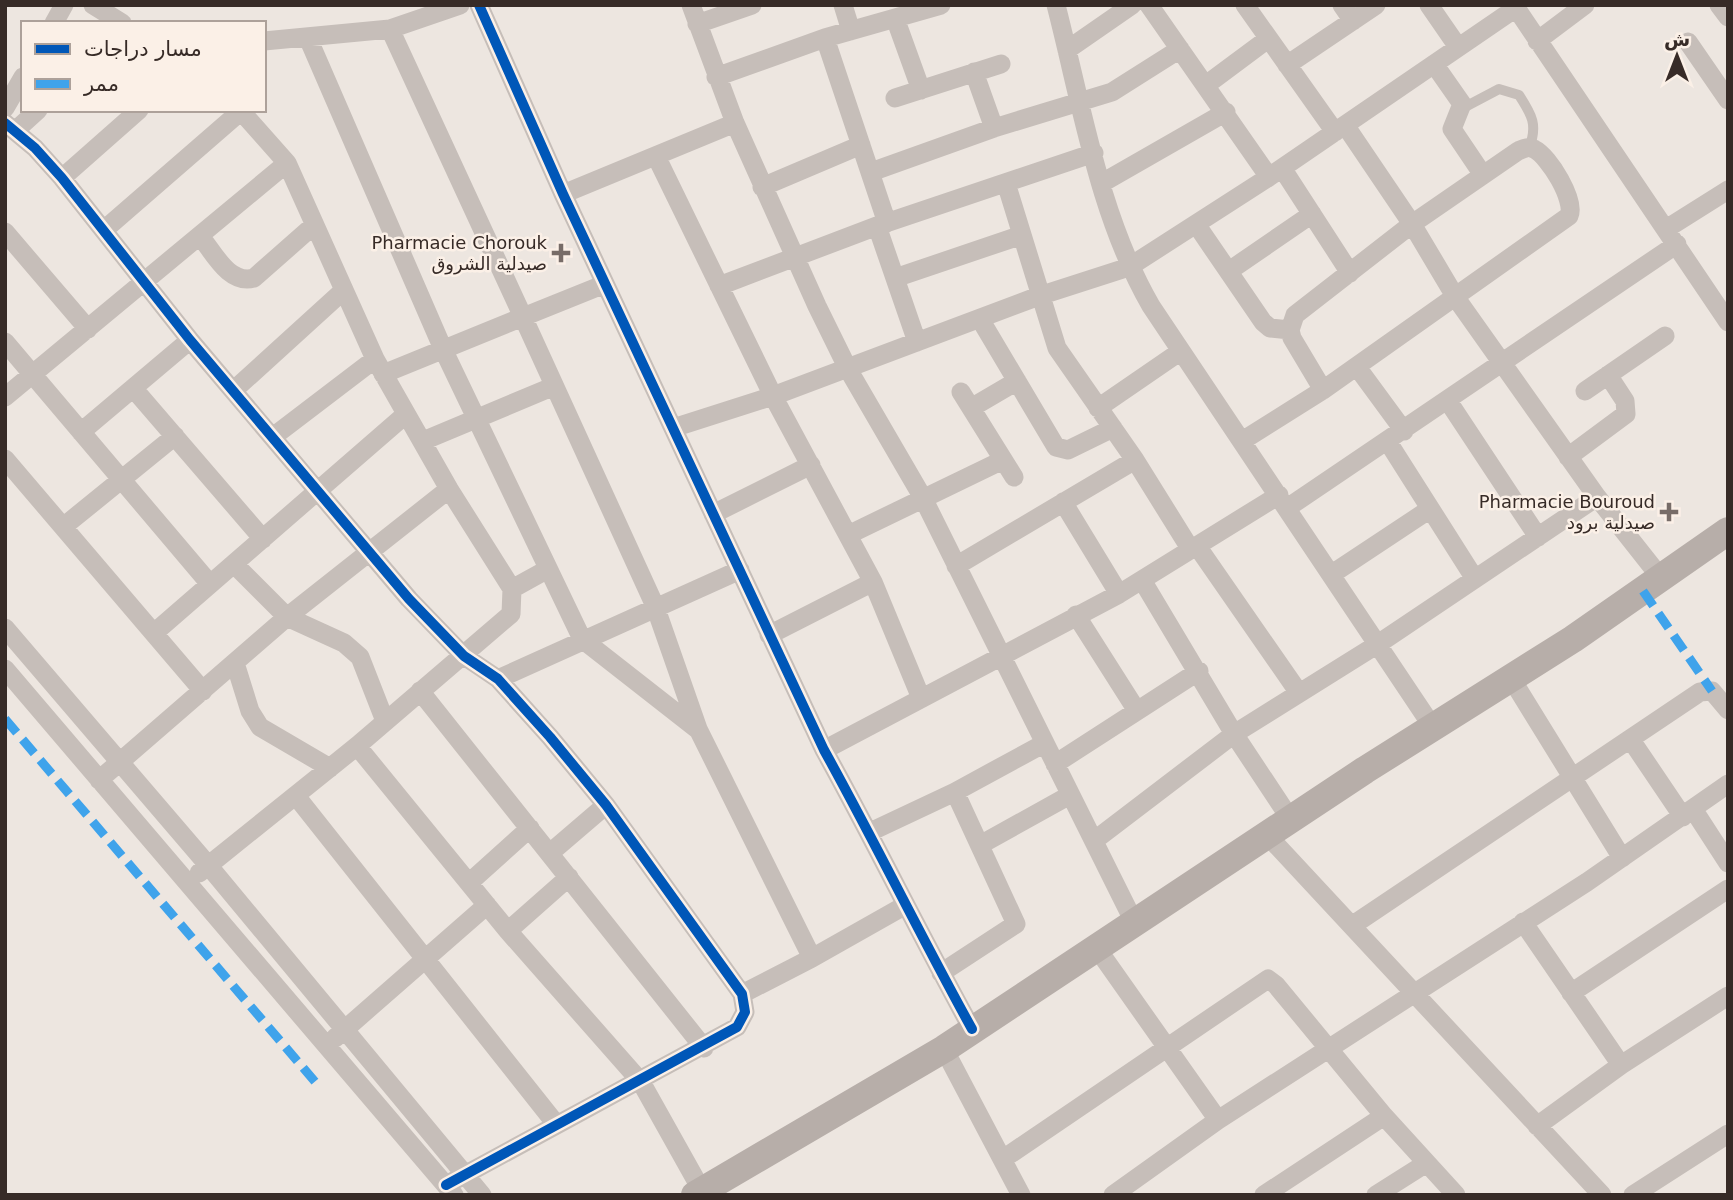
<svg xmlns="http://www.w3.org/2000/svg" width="1733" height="1200" viewBox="0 0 1733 1200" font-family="'DejaVu Sans',Cairo,sans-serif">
	<rect width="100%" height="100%" fill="#ede6e0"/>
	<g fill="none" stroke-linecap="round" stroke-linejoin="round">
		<!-- service -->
		<path stroke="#c6beb9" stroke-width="10" d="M1463,108L1499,89L1519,95C1532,115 1538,125 1529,148"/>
		<!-- minor -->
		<path stroke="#c6beb9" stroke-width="19" d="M93,5L122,23
			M479,5L563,194L824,750C875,842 921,937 972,1029
			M691,5L735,123L817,306L848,369L923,498L1134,922
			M843,5L851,31
			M1056,5C1082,106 1099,216 1151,306L1432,726
			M1149,5L1269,177
			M1245,5L1335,132
			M1342,5L1353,21
			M1429,5L1458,47
			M1514,5L1728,322
			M1719,5L1728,17
			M895,18L921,90
			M54,23L64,5
			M697,24L752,5
			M308,38L443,349L582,639L697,729
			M825,38L887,223
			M264,41L390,29L460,5
			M1537,41L1585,5
			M1688,42L1728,100
			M1067,50L1132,5
			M1434,64L1462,104L1452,129L1483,175
			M1287,65L1376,5
			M974,72L994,128
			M716,77L825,38L941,5
			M1206,85L1268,39
			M895,98L1001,64
			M5,108L23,77
			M5,123L35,148L62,178L190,340L409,599L464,656L498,679L550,737L606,805L742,994L745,1012L737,1027L446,1185
			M1345,125L1412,224L1456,298L1597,497L1661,578
			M16,130L38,110
			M656,156L773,396L873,582L921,698
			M1282,168L1350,273
			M871,172L994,128L1112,92L1180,49
			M62,178L139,110
			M1006,183L1057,348L1135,460L1191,550
			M1102,183L1226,112
			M762,187L861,145
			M563,194L735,123
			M1196,224L1263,322L1270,328L1290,330
			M877,226L917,342
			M1666,229L1728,190
			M104,230L241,111
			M5,232L88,329
			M200,236C214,253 229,285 254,278L314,225
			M1229,271L1312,214
			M895,278L1022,235
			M605,284L523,317L655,606L698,729L812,958L904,906
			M719,286L877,226L1094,153
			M980,319L1056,447L1068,450L1113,428
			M5,342L210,584
			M1357,367L1404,431
			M383,374L523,317L390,29
			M133,388L263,539
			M234,390L344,290
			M1585,391L1665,336
			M961,392L1014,477
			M5,397L287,163
			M1448,401L1538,537
			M971,408L1017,381
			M1098,408L1181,351
			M673,428L773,396L1039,296L1129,267L1269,177L1516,8
			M81,432L190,340
			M274,436L375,359
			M423,441L552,387
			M1242,441L1323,390L1569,216C1576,201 1549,156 1534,149C1529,146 1523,149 1518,151L1412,224L1295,315L1290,330L1292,338L1323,390
			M1388,442L1475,579
			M1568,457L1626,414L1625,401L1608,375
			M5,459L203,691
			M1063,502L1119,594
			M1287,508L1677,244
			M713,514L811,465
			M63,527L175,436
			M848,535L1003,460
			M1197,546L1299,693
			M234,564L287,617L344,643L360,657L385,721
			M956,566L1135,460
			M1332,574L1430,509
			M1142,580L1234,734L1291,820
			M512,589L548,569
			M1076,615L1137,711
			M5,628L208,865L482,1195
			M154,633L405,415
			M769,635L873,582
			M235,663L250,711L260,727L330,768
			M5,669L454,1195
			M1511,678L1622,858
			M498,679L740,570
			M420,691L704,1048
			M1631,740L1683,817
			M357,746L508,931L641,1082L702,1191
			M824,750L1119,594L1279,495
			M1055,764L1199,671
			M99,780L287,617L449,489L375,359L287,163L240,110
			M296,796L556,1124
			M1693,809L1728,863
			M870,832L955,792L1045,743
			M1268,836L1602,1195
			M1095,840L1234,734L1378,644L1597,497
			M980,845L1070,795
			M550,853L606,805
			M199,873L357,746L511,614L512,589L449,489
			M470,882L530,828
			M1523,922L1621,1065
			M1353,925L1700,692L1712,691L1728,710
			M508,931L569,877
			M1096,947L1218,1120
			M941,973L1016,924L955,792
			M1571,993L1728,889
			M742,994L812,958
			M335,1038L487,905
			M944,1049L1021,1195
			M1537,1126L1621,1065L1728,996
			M1003,1159L1268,979L1276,985L1384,1116L1456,1195
			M1113,1195L1218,1120L1587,882L1728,784
			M1264,1195L1384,1116
			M1376,1195L1425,1164
			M1633,1195L1728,1134"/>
		<!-- secondary -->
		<path stroke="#b7aea9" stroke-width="28" d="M695,1195L944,1049L1365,770L1573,639L1728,531"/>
		<!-- quiet -->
		<path stroke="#3fa3eb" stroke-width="9" stroke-dasharray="18 9" stroke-linecap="butt" d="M1643,591L1712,691
			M5,719L317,1084"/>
		<!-- cycleway casing -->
		<g stroke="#fbf0e7" stroke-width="15">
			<path id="cycleway" d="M479,5L563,194L824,750C875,842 921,937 972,1029
				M5,123L35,148L62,178L190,340L409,599L464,656L498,679L550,737L606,805L742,994L745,1012L737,1027L446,1185"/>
		</g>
		<!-- cycleway -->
		<use href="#cycleway" stroke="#0057b8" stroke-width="10"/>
	</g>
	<!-- markers -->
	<g fill="#776c68" stroke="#fbf0e7" stroke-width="2.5">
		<path d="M557.5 242.5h7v7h7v7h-7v7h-7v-7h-7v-7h7z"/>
		<path d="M1665.5 501.5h7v7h7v7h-7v7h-7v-7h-7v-7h7z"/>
	</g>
	<g text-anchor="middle" stroke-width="5" stroke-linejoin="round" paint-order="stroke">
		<!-- poi labels -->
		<g font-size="18" fill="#372b27" stroke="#fbf0e7" text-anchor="end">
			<text x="547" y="249">Pharmacie Chorouk<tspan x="547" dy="21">صيدلية الشروق</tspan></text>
			<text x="1655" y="508">Pharmacie Bouroud<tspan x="1655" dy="21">صيدلية برود</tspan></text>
		</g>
	</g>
	<!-- border -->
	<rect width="1733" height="1200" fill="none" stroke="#372b27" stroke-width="14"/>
	<!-- legend -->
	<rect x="21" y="21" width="245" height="91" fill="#fbf0e7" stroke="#ada19a" stroke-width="2"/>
	<rect x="35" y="44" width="35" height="10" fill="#0057b8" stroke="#ada19a" stroke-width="2"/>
	<text x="84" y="56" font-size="21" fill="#372b27">مسار دراجات</text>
	<rect x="35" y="79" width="35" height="10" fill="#3fa3eb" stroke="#ada19a" stroke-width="2"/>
	<text x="84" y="91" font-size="21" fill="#372b27">ممر</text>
	<!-- north arrow -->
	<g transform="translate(1677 56)" stroke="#fbf0e7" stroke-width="5" paint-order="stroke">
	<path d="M0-5L12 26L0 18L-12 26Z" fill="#372b27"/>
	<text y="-10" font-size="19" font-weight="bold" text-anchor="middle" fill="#372b27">ش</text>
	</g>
</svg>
